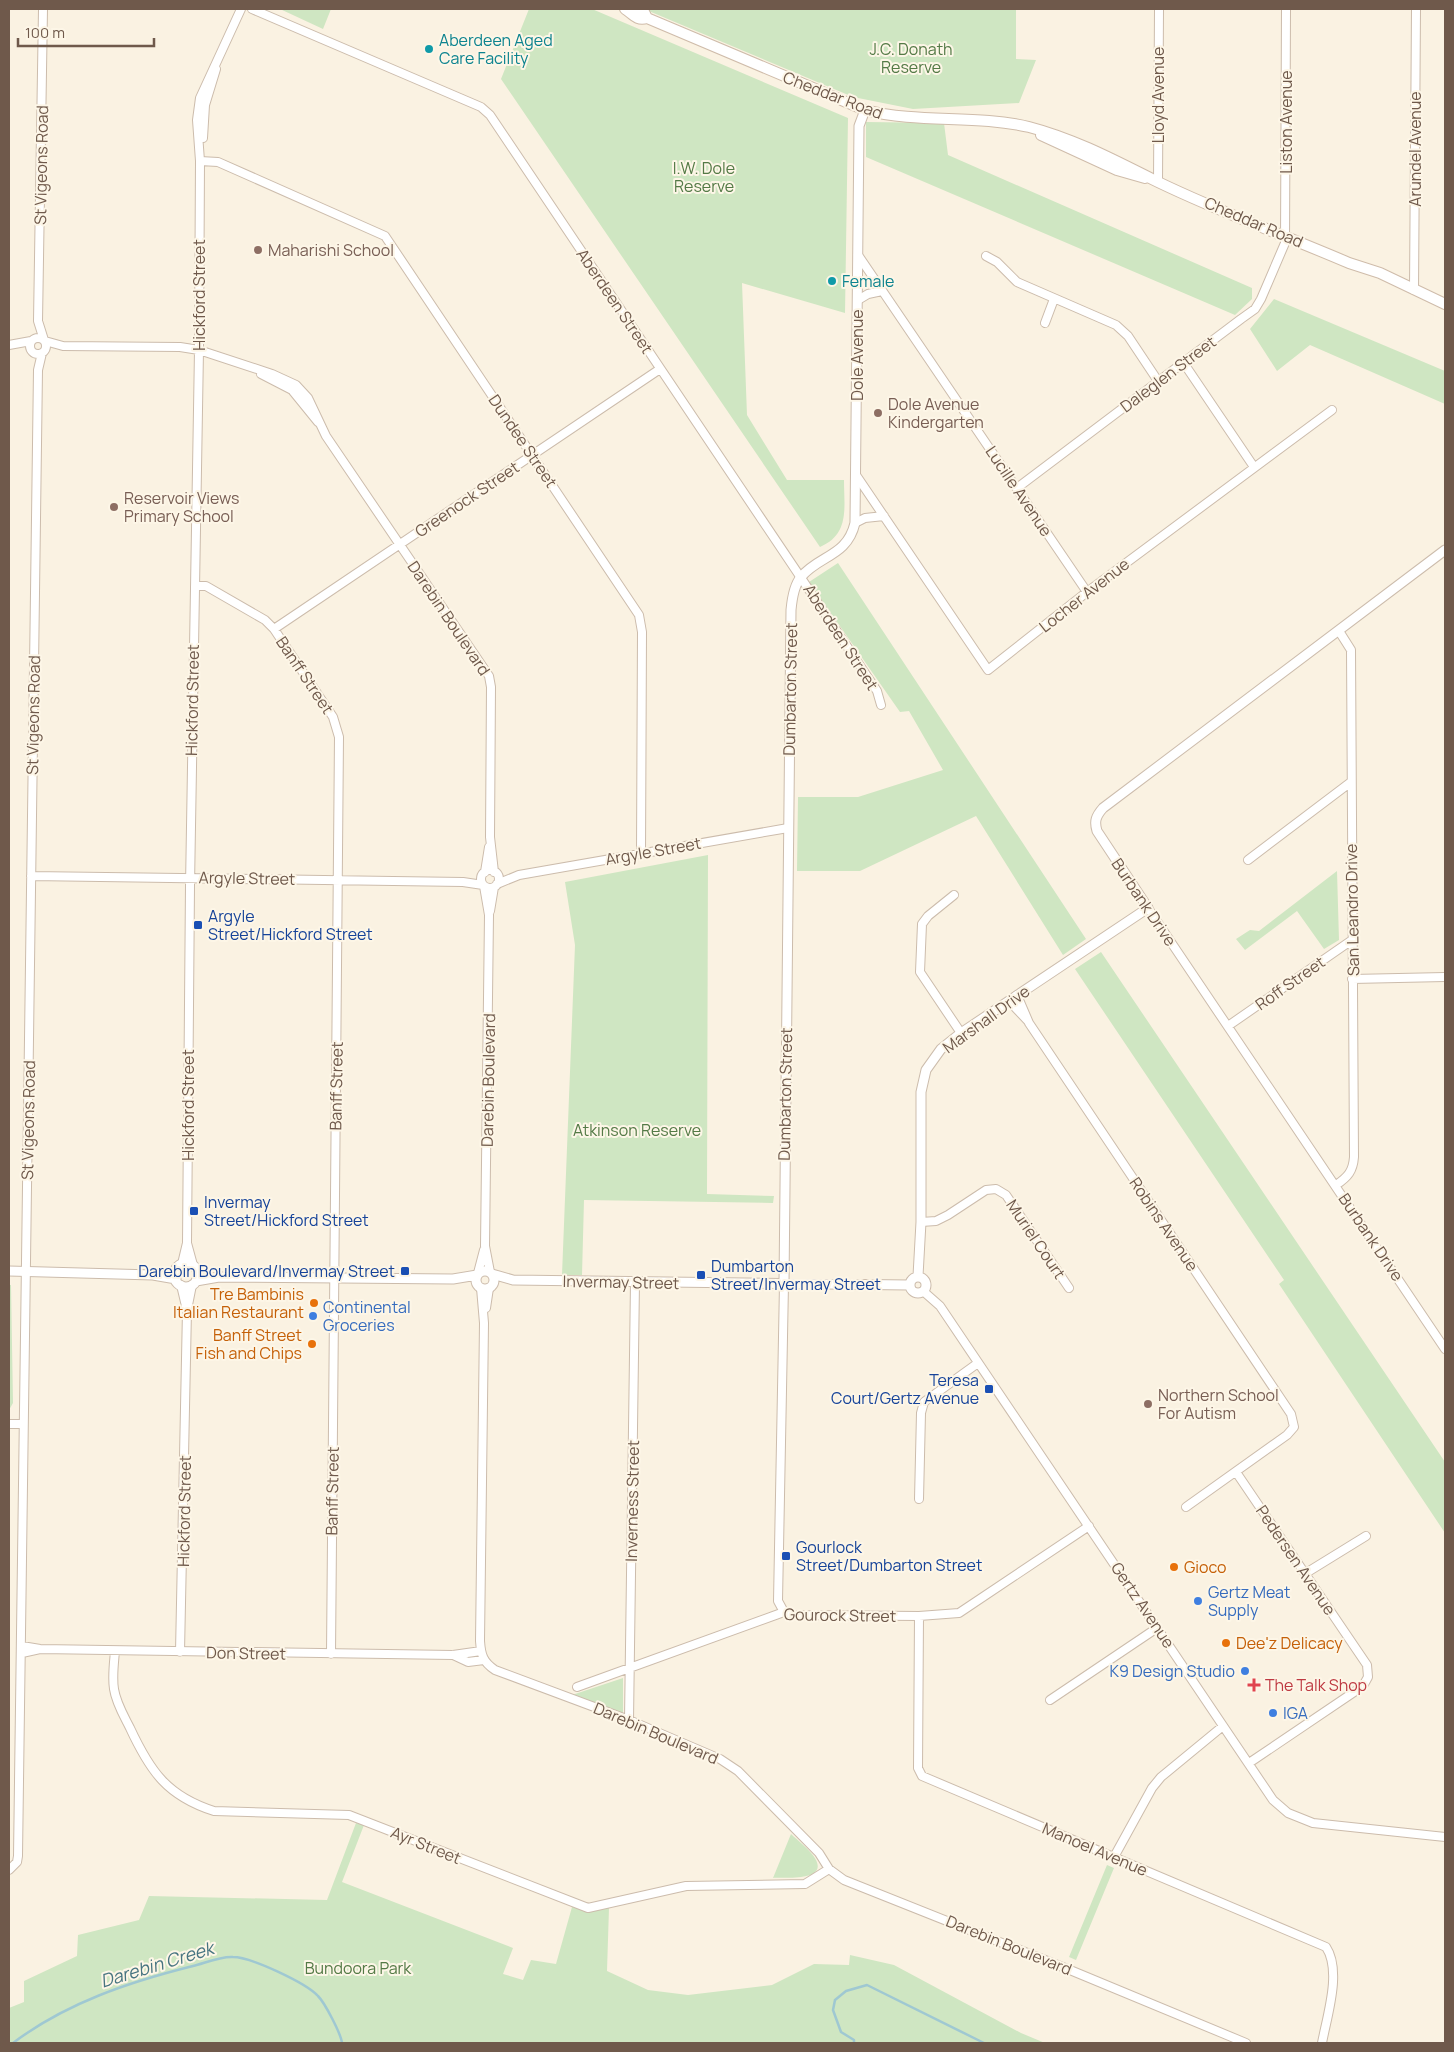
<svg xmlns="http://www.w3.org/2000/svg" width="1454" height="2052" viewBox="0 0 1454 2052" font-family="Manrope,sans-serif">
	<rect width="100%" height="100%" fill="#faf2e2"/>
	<!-- green -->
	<path fill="#cfe6c2" d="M280,9H331L323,29Z
		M529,9H592L848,118L845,313L742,283L747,415L787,480H844C844,508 850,534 820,547L501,79Z
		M644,9H1016V59L1036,60L1019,103L913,109L853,97Z
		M866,122L944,123L948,155L1252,288V299L1235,315L866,157Z
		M1274,299L1445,371V404L1310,345L1277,371L1250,329Z
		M838,563L1086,939L1063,955L976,816L860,871H797L798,797H858L943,770L909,711L900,712L809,582Z
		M708,855L707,1194L774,1196L773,1203L584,1200L582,1275H562L575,945L565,882Z
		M1337,871L1339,940L1324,949L1297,911L1245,950L1236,939L1250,930L1259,931Z
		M1101,952L1445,1462V1533L1279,1284L1284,1280L1075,969Z
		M9,1285H11L13,1403L9,1410Z
		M623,1678V1714L572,1695Z
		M356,1823L364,1825L342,1882L513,1948L503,1974L523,1980L531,1960L556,1964L572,1907L591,1911L609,1908L607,1971L648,1990L688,1995L772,1985L814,1964L849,1965L850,1955L894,1965L1021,2033L1045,2043H9V2008L24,2002V1981L77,1956L78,1935L139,1920L149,1896L327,1900Z
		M791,1834C798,1841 811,1850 816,1860C827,1882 783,1877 773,1878Z
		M1107,1865L1114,1868L1076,1960L1069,1957Z"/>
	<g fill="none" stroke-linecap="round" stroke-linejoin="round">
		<!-- stream -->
		<path stroke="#9fc8d2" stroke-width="2.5" d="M13,2043C66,2003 129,1982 193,1966C205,1963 221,1956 233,1957C251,1957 306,1983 318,1996C325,2003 341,2034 342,2043
			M854,2043V2040L841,2032L833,2010L835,2000L846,1991L867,1985L984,2043"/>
		<!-- minor casing -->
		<g stroke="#ccbcac" stroke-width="10">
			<path id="minor" d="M43,9L38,321L44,340
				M252,9L481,107L490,115L877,691L881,705
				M203,138L205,105L216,69
				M200,161L218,162L385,236L639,615L642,632L641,853
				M1158,182L1159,9
				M858,255L1087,592
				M986,256L997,262L1017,282L1116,325L1128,336L1158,381
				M1414,290L1416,9
				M858,300L868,294L882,291
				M1045,323L1054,299
				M30 346a8 8 0 1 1 16 0a8 8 0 1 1-16 0Z
				M45,341L63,346L180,347L199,350L272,374L296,385L308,398L326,436L489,676L491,687L490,837L494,872
				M9,345L31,341
				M1183,362L1254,467
				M261,374L292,390L318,422
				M856,475L988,670L1087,592L1332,410
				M1017,488L1241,319L1255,309L1261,299L1285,243L1286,9
				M855,523L865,518L884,516
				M195,586H206L265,620L274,629L333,717L339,737L331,1654
				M274,629L660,369
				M1248,860L1351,782
				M481 879a9 9 0 1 1 18 0a9 9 0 1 1-18 0Z
				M485,872L489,847
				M31,876L463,882L483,885
				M497,884L519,875L788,828
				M484,886L489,915L485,1246L490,1272
				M954,895L928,916L922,924L920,972L961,1033
				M1148,908L1445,1349
				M490,911L494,887
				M1352,979L1445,977
				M1017,995L1029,1023L1291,1414L1294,1427L1287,1435L1186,1507
				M1009,1001L1028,1021
				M1228,1026L1352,940
				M1336,1185C1348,1177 1353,1171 1354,1157L1351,650L1339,631
				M921,1222L936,1221L948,1215L986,1190L996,1189L1006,1195L1069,1288
				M187,1243L193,1265
				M182,1264L187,1243L190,886L199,350L200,161L197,120L200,98L241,9
				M478,1273L484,1250
				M784,1284L778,1601L784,1612
				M181,1285L186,1306
				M481,1288L484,1323L480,1641C481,1655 483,1662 495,1670L629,1720L720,1759L738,1771L819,1853L829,1869L844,1880L1070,1970L1246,2043
				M923,1291L940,1306L1273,1800L1288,1813L1313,1823L1445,1837
				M486,1308L489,1288
				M9,1424H23
				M1236,1472L1367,1665L1368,1677L1363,1686L1249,1763
				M919,1499L921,1413L924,1402L978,1363
				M1306,1573L1366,1536
				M919,1616L918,1768L922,1776L1326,1947C1342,1971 1327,2016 1322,2043
				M22,1646L40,1649L453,1655L481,1651
				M115,1651C114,1663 112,1677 114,1689C116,1703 124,1716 130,1728C150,1771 167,1796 214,1811L349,1815L588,1908L686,1886L805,1884L829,1869
				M180,1652L187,1310L192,1285
				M22,1653L40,1649
				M453,1655L468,1662L484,1660
				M577,1687L784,1612L794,1615L919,1616L959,1613L1089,1526
				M1050,1700L1157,1628
				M629,1720L635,1282
				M1114,1857L1152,1788L1161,1777L1223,1726
				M9,1870L17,1862L18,1856L38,370L42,353"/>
		</g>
		<!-- tertiary casing -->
		<g stroke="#ccbcac" stroke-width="11">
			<path id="tertiary" d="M174 1275a12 12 0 1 1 24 0a12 12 0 1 1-24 0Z
				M476 1280a9 9 0 1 1 18 0a9 9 0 1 1-18 0Z
				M9,1271L153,1275L176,1279
				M492,1274L513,1280L909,1285
				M918,1276L921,1222V1092L926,1070L941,1049L961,1033L1148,908L1097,831C1094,821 1096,816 1103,808L1445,550
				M910 1285a8 8 0 1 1 16 0a8 8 0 1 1-16 0Z
				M196,1281L219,1277L453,1279L477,1275
				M784,1284L791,610C792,599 794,585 801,577C819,555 847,557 855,523L859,126L865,110"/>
		</g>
		<!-- secondary casing -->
		<g stroke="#cfbcaa" stroke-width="12">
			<path id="secondary" d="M625,9C633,14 636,21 647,18L865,110C919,124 975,114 1029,127C1075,139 1116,161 1158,182C1220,212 1286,236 1349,263L1380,273L1445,304
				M636,9L644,12L647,18
				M1041,135L1117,170L1145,178"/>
		</g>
		<!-- minor -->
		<use href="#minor" stroke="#fff" stroke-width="8"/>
		<!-- tertiary -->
		<use href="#tertiary" stroke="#fff" stroke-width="9"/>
		<!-- secondary -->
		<use href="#secondary" stroke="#fff" stroke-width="10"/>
	</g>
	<!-- markers -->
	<g fill="#0f9aa8" stroke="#fdf6e7" stroke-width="2">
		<circle cx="429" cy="49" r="5"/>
		<circle cx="832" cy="281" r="5"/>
	</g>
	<g fill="#8d6e63" stroke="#fdf6e7" stroke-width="2">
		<circle cx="258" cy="250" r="5"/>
		<circle cx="878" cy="413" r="5"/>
		<circle cx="114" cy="507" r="5"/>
		<circle cx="1148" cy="1404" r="5"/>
	</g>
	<g fill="#1a4fb4" stroke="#fdf6e7" stroke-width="2">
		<rect x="193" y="920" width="10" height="10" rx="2.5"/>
		<rect x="189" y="1206" width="10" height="10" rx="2.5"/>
		<rect x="400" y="1266" width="10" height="10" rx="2.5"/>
		<rect x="696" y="1270" width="10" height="10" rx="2.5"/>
		<rect x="984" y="1384" width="10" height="10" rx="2.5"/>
		<rect x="781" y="1551" width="10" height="10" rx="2.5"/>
	</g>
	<g fill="#e8710a" stroke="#fdf6e7" stroke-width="2">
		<circle cx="314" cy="1303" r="5"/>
		<circle cx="312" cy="1344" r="5"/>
		<circle cx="1174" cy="1567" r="5"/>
		<circle cx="1226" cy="1643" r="5"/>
	</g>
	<g fill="#3f7fe0" stroke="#fdf6e7" stroke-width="2">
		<circle cx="313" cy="1316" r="5"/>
		<circle cx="1198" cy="1601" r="5"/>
		<circle cx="1245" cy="1671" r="5"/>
		<circle cx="1273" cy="1713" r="5"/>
	</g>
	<path fill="#e0444e" stroke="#fdf6e7" stroke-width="2" d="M1251.5 1677.5h5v5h5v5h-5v5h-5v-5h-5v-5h5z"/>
	<g text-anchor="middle" stroke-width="4" stroke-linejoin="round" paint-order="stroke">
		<!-- culture labels -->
		<g font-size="16" fill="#0d838f" stroke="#fdf6e7" text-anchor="start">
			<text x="439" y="46">Aberdeen Aged<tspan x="439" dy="18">Care Facility</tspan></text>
			<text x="842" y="287">Female</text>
		</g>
		<!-- park labels -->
		<g font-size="16" fill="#547a46" stroke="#fdf6e7">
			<text x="911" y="55">J.C. Donath<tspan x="911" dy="18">Reserve</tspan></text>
			<text x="704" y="174">I.W. Dole<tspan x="704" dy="18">Reserve</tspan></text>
			<text x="637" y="1136">Atkinson Reserve</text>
			<text x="358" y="1974">Bundoora Park</text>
		</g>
		<!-- street labels -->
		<g font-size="16" fill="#6f594b" stroke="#fdf6e7">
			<text transform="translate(833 95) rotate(21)" y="6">Cheddar Road</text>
			<text transform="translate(1158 95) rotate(-90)" y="6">Lloyd Avenue</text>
			<text transform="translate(1286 122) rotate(-90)" y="6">Liston Avenue</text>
			<text transform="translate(1415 149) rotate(-90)" y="6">Arundel Avenue</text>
			<text transform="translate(41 165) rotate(-89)" y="6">St Vigeons Road</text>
			<text transform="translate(1254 222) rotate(23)" y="6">Cheddar Road</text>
			<text transform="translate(199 295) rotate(-90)" y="6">Hickford Street</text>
			<text transform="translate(615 301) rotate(56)" y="6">Aberdeen Street</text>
			<text transform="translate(857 355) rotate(-90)" y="6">Dole Avenue</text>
			<text transform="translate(1168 374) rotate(-37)" y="6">Daleglen Street</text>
			<text transform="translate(523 441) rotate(56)" y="6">Dundee Street</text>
			<text transform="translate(1019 491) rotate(56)" y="6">Lucille Avenue</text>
			<text transform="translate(467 499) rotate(-34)" y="6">Greenock Street</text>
			<text transform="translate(1084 595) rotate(-38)" y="6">Locher Avenue</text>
			<text transform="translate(449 618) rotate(56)" y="6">Darebin Boulevard</text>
			<text transform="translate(841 637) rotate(57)" y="6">Aberdeen Street</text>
			<text transform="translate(305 675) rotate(56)" y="6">Banff Street</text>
			<text transform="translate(790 689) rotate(-89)" y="6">Dumbarton Street</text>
			<text transform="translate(192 700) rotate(-89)" y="6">Hickford Street</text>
			<text transform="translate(33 715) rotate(-89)" y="6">St Vigeons Road</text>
			<text transform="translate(653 851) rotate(-10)" y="6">Argyle Street</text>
			<text transform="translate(247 878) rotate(1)" y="6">Argyle Street</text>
			<text transform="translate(1144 902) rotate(56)" y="6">Burbank Drive</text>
			<text transform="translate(1352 910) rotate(-91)" y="6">San Leandro Drive</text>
			<text transform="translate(1290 983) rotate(-35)" y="6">Roff Street</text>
			<text transform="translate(986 1019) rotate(-36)" y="6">Marshall Drive</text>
			<text transform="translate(488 1080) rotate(-89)" y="6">Darebin Boulevard</text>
			<text transform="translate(336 1086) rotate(-89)" y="6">Banff Street</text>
			<text transform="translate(785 1094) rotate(-89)" y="6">Dumbarton Street</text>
			<text transform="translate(188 1105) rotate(-90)" y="6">Hickford Street</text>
			<text transform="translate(28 1120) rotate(-89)" y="6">St Vigeons Road</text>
			<text transform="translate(1164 1224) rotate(56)" y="6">Robins Avenue</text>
			<text transform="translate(1371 1237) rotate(56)" y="6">Burbank Drive</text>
			<text transform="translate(1036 1239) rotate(56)" y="6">Muriel Court</text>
			<text transform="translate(621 1282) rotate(1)" y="6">Invermay Street</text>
			<text transform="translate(332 1491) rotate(-89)" y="6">Banff Street</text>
			<text transform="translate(632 1501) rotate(-89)" y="6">Inverness Street</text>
			<text transform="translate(184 1511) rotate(-89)" y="6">Hickford Street</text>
			<text transform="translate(1296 1560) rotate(56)" y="6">Pedersen Avenue</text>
			<text transform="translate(1143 1605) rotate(56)" y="6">Gertz Avenue</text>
			<text transform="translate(840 1615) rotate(1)" y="6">Gourock Street</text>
			<text transform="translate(246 1653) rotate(1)" y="6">Don Street</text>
			<text transform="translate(656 1733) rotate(23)" y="6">Darebin Boulevard</text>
			<text transform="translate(426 1845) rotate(22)" y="6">Ayr Street</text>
			<text transform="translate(1095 1849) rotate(23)" y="6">Manoel Avenue</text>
			<text transform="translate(1009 1945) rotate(22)" y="6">Darebin Boulevard</text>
		</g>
		<!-- education labels -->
		<g font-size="16" fill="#785e54" stroke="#fdf6e7" text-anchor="start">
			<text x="268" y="256">Maharishi School</text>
			<text x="888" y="410">Dole Avenue<tspan x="888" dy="18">Kindergarten</tspan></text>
			<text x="124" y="504">Reservoir Views<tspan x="124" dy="18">Primary School</tspan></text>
			<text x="1158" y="1401">Northern School<tspan x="1158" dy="18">For Autism</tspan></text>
		</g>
		<!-- transit labels -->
		<g font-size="16" fill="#164399" stroke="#fdf6e7" text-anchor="start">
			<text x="208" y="922">Argyle<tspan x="208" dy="18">Street/Hickford Street</tspan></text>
			<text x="204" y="1208">Invermay<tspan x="204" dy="18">Street/Hickford Street</tspan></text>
			<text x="711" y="1272">Dumbarton<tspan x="711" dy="18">Street/Invermay Street</tspan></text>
			<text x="395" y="1277" text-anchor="end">Darebin Boulevard/Invermay Street</text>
			<text x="979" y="1386" text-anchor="end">Teresa<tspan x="979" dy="18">Court/Gertz Avenue</tspan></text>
			<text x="796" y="1553">Gourlock<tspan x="796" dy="18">Street/Dumbarton Street</tspan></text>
		</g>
		<!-- food labels -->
		<g font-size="16" fill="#c56008" stroke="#fdf6e7" text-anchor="end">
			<text x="304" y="1300">Tre Bambinis<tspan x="304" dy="18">Italian Restaurant</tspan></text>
			<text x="302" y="1341">Banff Street<tspan x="302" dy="18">Fish and Chips</tspan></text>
			<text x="1184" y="1573" text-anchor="start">Gioco</text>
			<text x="1236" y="1649" text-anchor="start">Dee'z Delicacy</text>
		</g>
		<!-- shop labels -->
		<g font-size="16" fill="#366cbe" stroke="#fdf6e7" text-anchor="start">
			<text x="323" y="1313">Continental<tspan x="323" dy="18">Groceries</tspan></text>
			<text x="1208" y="1598">Gertz Meat<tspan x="1208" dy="18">Supply</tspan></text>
			<text x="1235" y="1677" text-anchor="end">K9 Design Studio</text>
			<text x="1283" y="1719">IGA</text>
		</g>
		<!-- health labels -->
		<g font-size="16" fill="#be3a42" stroke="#fdf6e7" text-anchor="start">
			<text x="1265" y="1691">The Talk Shop</text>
		</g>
		<!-- water labels -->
		<g font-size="18" font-style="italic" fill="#477481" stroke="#fdf6e7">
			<text transform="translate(157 1965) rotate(-17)" y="6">Darebin Creek</text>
		</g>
	</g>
	<!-- border -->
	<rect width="1454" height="2052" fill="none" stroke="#6f594b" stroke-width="20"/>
	<!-- scale -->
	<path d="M18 38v8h136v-8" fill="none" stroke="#6f594b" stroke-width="2.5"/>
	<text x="25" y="38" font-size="15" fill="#6f594b" stroke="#fdf6e7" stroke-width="4" paint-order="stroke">100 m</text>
</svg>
